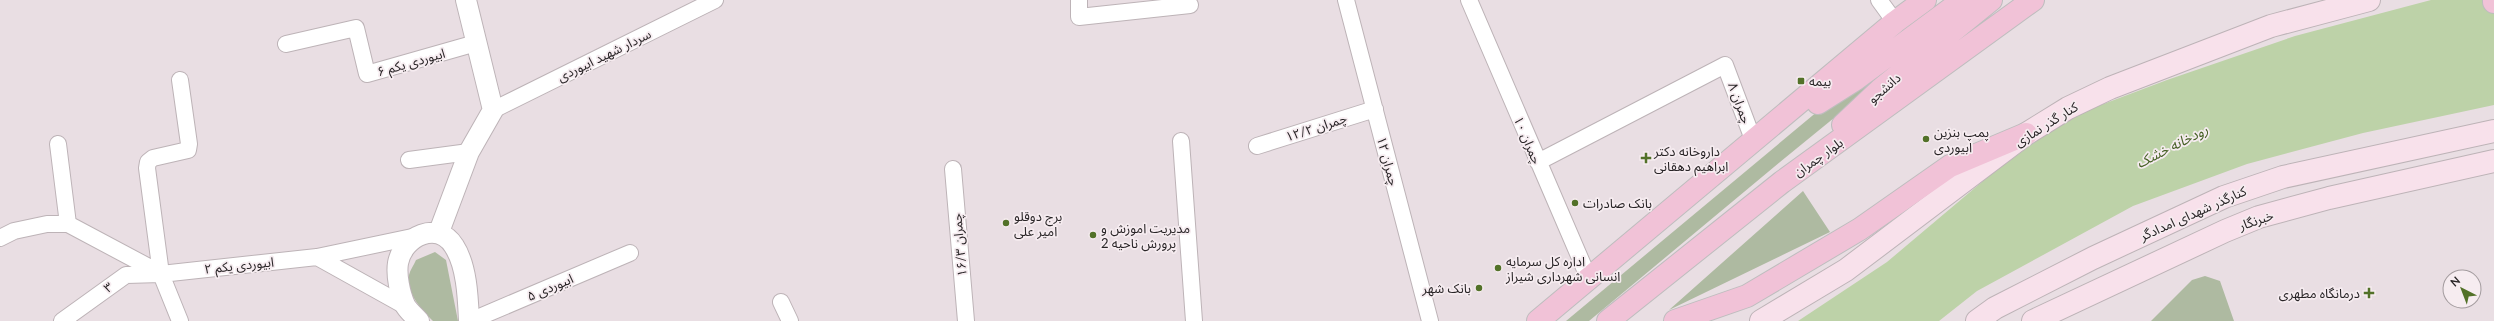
<svg xmlns="http://www.w3.org/2000/svg" width="2494" height="321" viewBox="0 0 2494 321" font-family="Lato,'Noto Sans Arabic',sans-serif">
	<rect width="100%" height="100%" fill="#e9dee3"/>
	<!-- green -->
	<path fill="#aebaa1" d="M1954,20L1780,162L1589,321H1566L1824,106Z
		M1803,191L1830,232L1669,310Z
		M435,252L446,260L458,321H433C422,310 405,292 409,275C410,270 414,265 416,260Z
		M2205,276L2220,281L2234,321H2151L2192,280Z"/>
	<!-- water -->
	<path fill="#bdd2a8" d="M2431,0H2494V105L2363,133L2247,164L2133,206L1977,291L1939,321H1798L1887,262L1989,176L2069,117L2167,80L2295,36Z"/>
	<g fill="none" stroke-linecap="round" stroke-linejoin="round">
		<!-- minor casing -->
		<g stroke="#bdb3b7" stroke-width="18">
			<path id="minor" d="M1079,0V17L1190,5
				M1346,0L1430,321
				M1469,0L1589,279
				M1879,0L1895,22
				M286,44L356,28L367,74L476,43
				M180,80L189,144L188,150L153,158L148,162L147,168L161,274L180,321
				M493,110L715,0
				M1181,141L1194,321
				M58,144L68,224
				M1257,146L1375,109
				M409,160L469,152
				M1538,162L1725,65L1754,142
				M953,169L966,321
				M0,238L14,231L47,224H68L160,273
				M317,257L405,306
				M781,302L790,321
				M62,321L126,275L161,274L317,257L417,236
				M470,321L630,253"/>
		</g>
		<!-- tertiary casing -->
		<g stroke="#bdb3b7" stroke-width="22">
			<path id="tertiary" d="M439,232L469,152L493,110L466,0
				M419,321C415,316 408,311 405,305C400,294 396,275 398,263C403,236 438,220 454,246C467,266 468,298 469,321"/>
		</g>
		<!-- secondary casing -->
		<g stroke="#bdb3b7" stroke-width="24">
			<path id="secondary" d="M1761,321L1846,270L2026,134L2068,108L2110,88L2271,26L2369,0
				M1977,321L1995,308L2093,258L2224,197L2283,177L2494,131
				M2033,321L2225,231L2259,217L2329,198L2494,161"/>
		</g>
		<!-- primary casing -->
		<g stroke="#bebdbe" stroke-width="24">
			<path id="primary" d="M2494,0V2
				M1818,103L1856,79L1963,0
				M1843,125L1881,89L1991,0
				M1538,321L1895,22L1925,0
				M1608,321L1782,182L2033,0
				M1675,321L1747,296L1860,229L1950,166L2026,134"/>
		</g>
		<!-- minor -->
		<use href="#minor" stroke="#fff" stroke-width="16"/>
		<!-- tertiary -->
		<use href="#tertiary" stroke="#fff" stroke-width="20"/>
		<!-- secondary -->
		<use href="#secondary" stroke="#f8e1eb" stroke-width="22"/>
		<!-- primary -->
		<use href="#primary" stroke="#f1c2d7" stroke-width="22"/>
	</g>
	<!-- markers -->
	<g fill="#527128" stroke="#f6ecf0" stroke-width="1.5">
		<rect x="1797" y="77" width="8" height="8" rx="2"/>
		<circle cx="1926" cy="139" r="4"/>
		<path d="M1644 152h4v4h4v4h-4v4h-4v-4h-4v-4h4z"/>
		<circle cx="1575" cy="203" r="4"/>
		<circle cx="1006" cy="223" r="4"/>
		<circle cx="1093" cy="235" r="4"/>
		<circle cx="1498" cy="268" r="4"/>
		<circle cx="1479" cy="288" r="4"/>
		<path d="M2367 287h4v4h4v4h-4v4h-4v-4h-4v-4h4z"/>
	</g>
	<g text-anchor="middle" stroke-width="3.5" stroke-linejoin="round" paint-order="stroke">
		<!-- street labels -->
		<g font-size="13" fill="#282426" stroke="#f6ecf0">
			<text transform="translate(604 55) rotate(-26)" y="5">سردار شهید ابیوردی</text>
			<text transform="translate(411 62) rotate(-16)" y="5">۶ ابیوردی یکم</text>
			<text transform="translate(1884 88) rotate(-41)" y="5">دانشجو</text>
			<text transform="translate(1740 103) rotate(70)" y="5">۸ چمران</text>
			<text transform="translate(2046 124) rotate(-32)" y="5">کنار گذر نمازی</text>
			<text transform="translate(1316 127) rotate(-18)" y="5">۱۲/۲ چمران</text>
			<text transform="translate(1528 140) rotate(67)" y="5">۱۰ چمران</text>
			<text transform="translate(1818 157) rotate(-35)" y="5">بلوار چمران</text>
			<text transform="translate(1388 161) rotate(75)" y="5">۱۲ چمران</text>
			<text transform="translate(2193 213) rotate(-24)" y="5">کنارگذر شهدای امدادگر</text>
			<text transform="translate(2256 220) rotate(-19)" y="5">خبرنگار</text>
			<text transform="translate(959 245) rotate(-95)" y="5">۱۶/۳ چمران</text>
			<text transform="translate(239 265) rotate(-6)" y="5">۲ ابیوردی یکم</text>
			<text transform="translate(108 287) rotate(-37)" y="5">۳</text>
			<text transform="translate(550 287) rotate(-23)" y="5">۵ ابیوردی</text>
		</g>
		<!-- poi labels -->
		<g font-size="13" fill="#282426" stroke="#f6ecf0" text-anchor="start">
			<text x="1809" y="86">بیمه</text>
			<text x="1934" y="137">پمپ بنزین<tspan x="1934" dy="15">ابیوردی</tspan></text>
			<text x="1654" y="156">داروخانه دکتر<tspan x="1654" dy="15">ابراهیم دهقانی</tspan></text>
			<text x="1583" y="208">بانک صادرات</text>
			<text x="1014" y="221">برج دوقلو<tspan x="1014" dy="15">امیر علی</tspan></text>
			<text x="1101" y="233">مدیریت اموزش و<tspan x="1101" dy="15">پرورش ناحیه 2</tspan></text>
			<text x="1506" y="266">اداره کل سرمایه<tspan x="1506" dy="15">انسانی شهرداری شیراز</tspan></text>
			<text x="1471" y="293" text-anchor="end">بانک شهر</text>
			<text x="2360" y="298" text-anchor="end">درمانگاه مطهری</text>
		</g>
		<!-- water labels -->
		<g font-size="14" font-style="italic" fill="#466025" stroke="#f6ecf0">
			<text transform="translate(2172 146) rotate(-27)" y="5">رودخانه خشک</text>
		</g>
	</g>
	<!-- north arrow -->
	<g transform="translate(2462 289) rotate(318)"><circle r="19" fill="#f6ecf0" stroke="#a49c9f"/>
	<path d="M0-3L7 15L0 10L-7 15Z" fill="#527128"/>
	<text y="-6" font-size="11" font-weight="bold" text-anchor="middle" fill="#282426">N</text>
	</g>
</svg>
